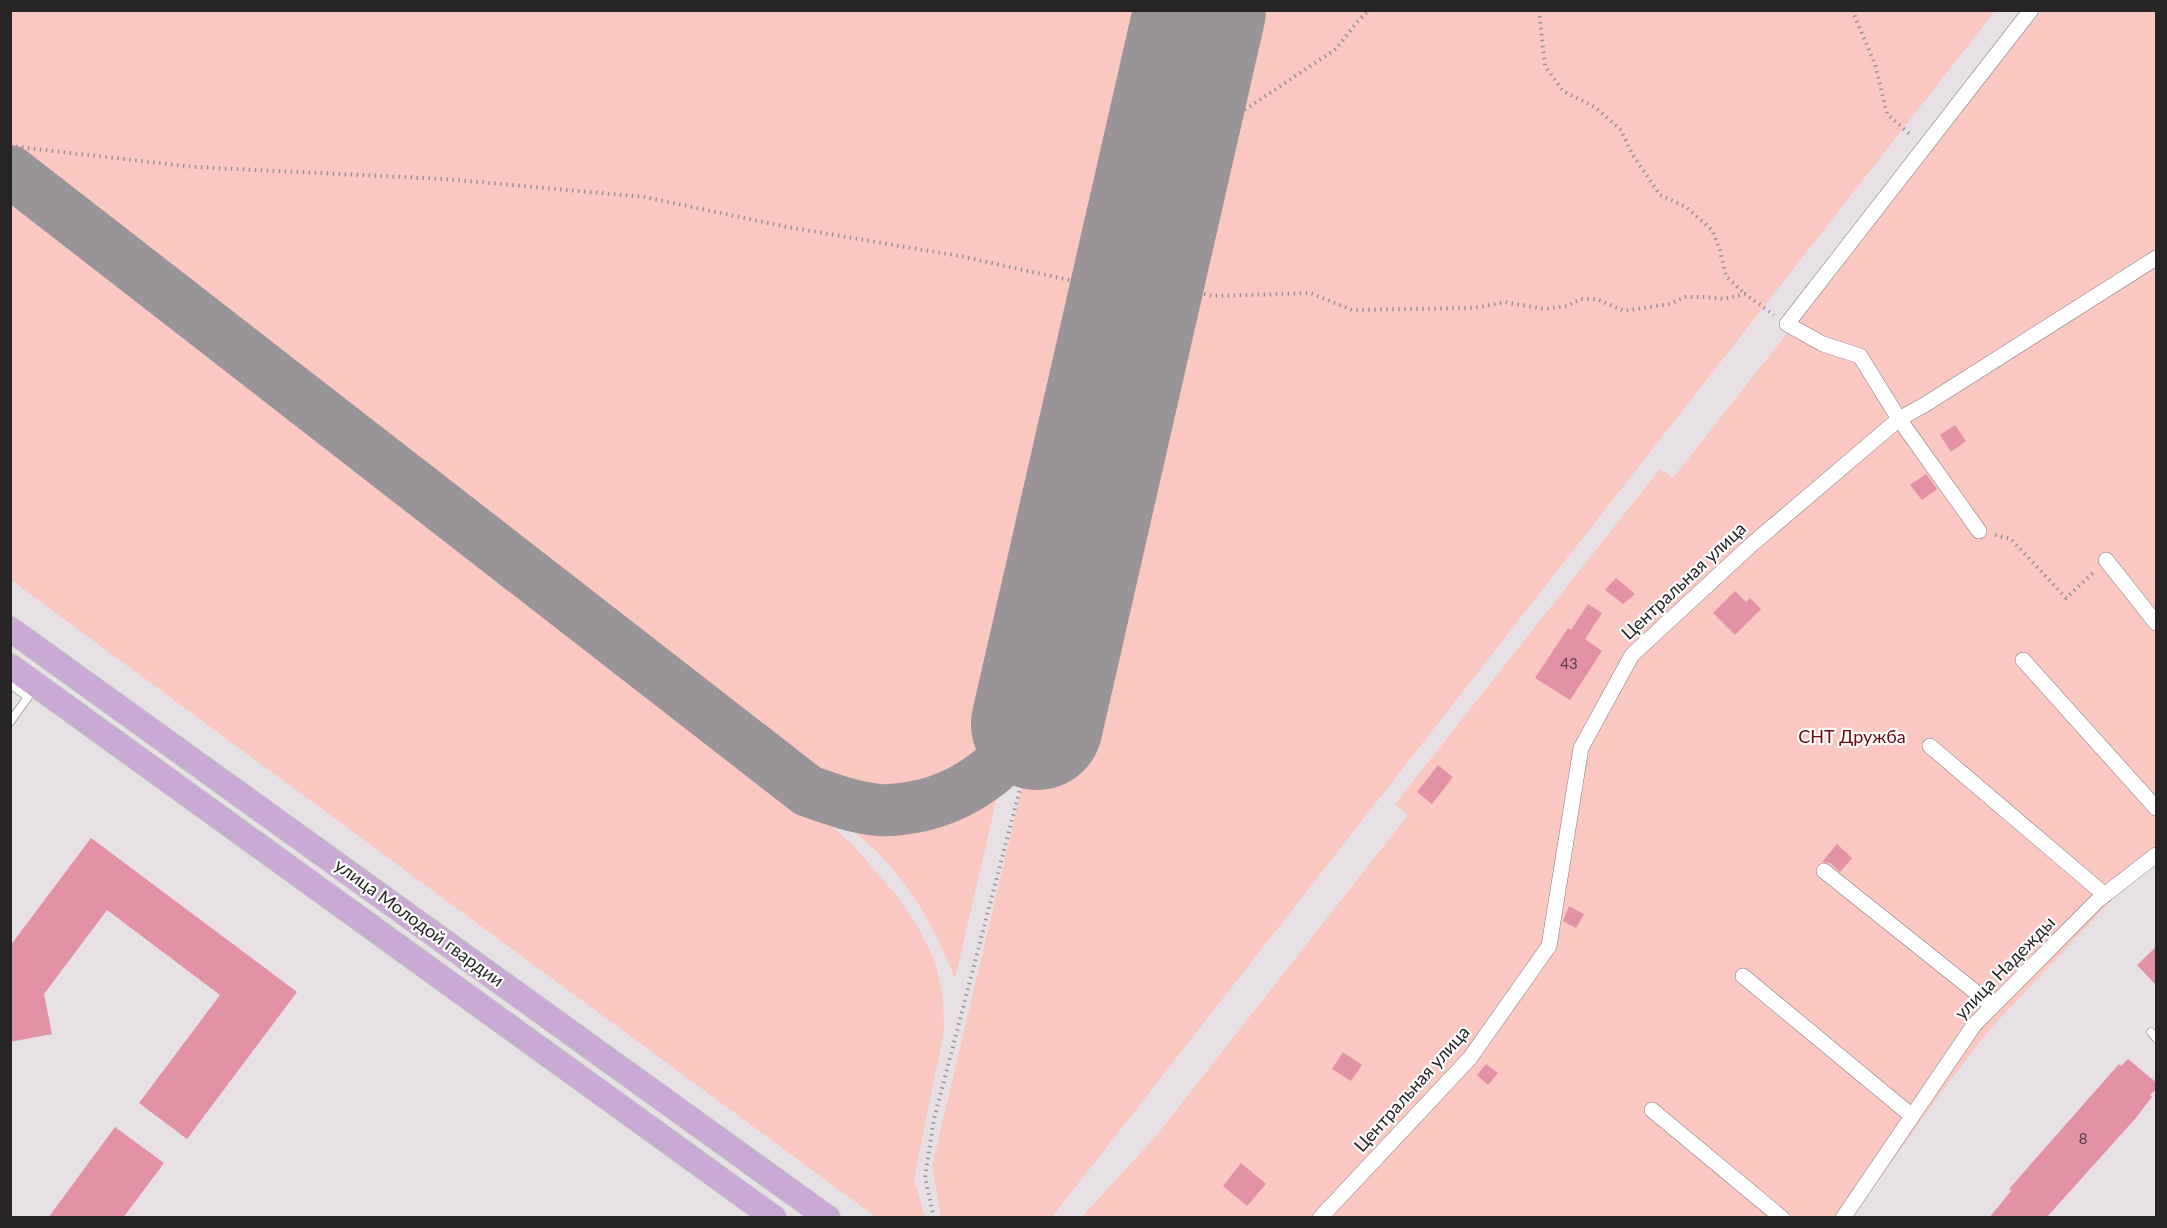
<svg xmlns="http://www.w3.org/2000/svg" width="2167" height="1228" viewBox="0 0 2167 1228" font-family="Lato,sans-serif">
	<rect width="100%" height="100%" fill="#e7e1e5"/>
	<!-- green -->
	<path fill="#fbc7c1" d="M10,11H1179L1021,696C1015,714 1005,749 991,762C954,799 886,816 838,793C830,789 822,783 815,778L11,149Z
		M1206,11H1995L1052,1217H941L932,1166Z
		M2041,11H2156V853L1990,1029L1937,1098L1852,1217L1081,1218L1156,1136L1408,815L1395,804L1633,503L1660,469L1673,478Z
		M11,205L798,796L853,845L897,896L918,927L935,961L943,996L944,1031L914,1179L925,1217H876L11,580Z
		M1001,780L955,979C937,932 914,890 879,854C865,839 848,827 833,815C875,823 925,831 964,807C977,799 989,789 1001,780Z"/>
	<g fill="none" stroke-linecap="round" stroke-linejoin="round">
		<!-- taxiway -->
		<path stroke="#999498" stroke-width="52" d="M10,171L808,791C831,799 855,808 879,810C893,811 910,808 924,805C975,792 1004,762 1037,724"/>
		<!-- runway -->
		<path stroke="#999498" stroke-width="132" d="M1037,724L1200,10"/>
	</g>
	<!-- building -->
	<path fill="#e391a5" d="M1955,425L1966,441L1951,452L1940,435Z
		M1926,474L1937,489L1922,500L1910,485Z
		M1616,578L1635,594L1623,604L1605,590Z
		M1735,591L1746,602L1750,598L1761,609L1735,635L1713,613Z
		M1588,604L1602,613L1585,639L1602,651L1570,700L1535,678L1568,628L1571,630Z
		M1438,765L1453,777L1432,804L1417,792Z
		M91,838L297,992L187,1139L139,1103L220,995L107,910L44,994L52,1034L10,1042V946Z
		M1837,844L1852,858L1840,872L1830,863L1822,862Z
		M1569,906L1584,914L1576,928L1563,921Z
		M2157,946V986L2137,965Z
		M1343,1052L1362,1065L1351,1081L1332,1069Z
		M2128,1059L2157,1083V1088L2150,1095L2152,1097L2135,1119L2046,1218H1989L2011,1191L2009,1189L2119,1064L2121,1066Z
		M1486,1064L1498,1073L1488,1085L1477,1075Z
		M115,1127L164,1163L123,1218H48Z
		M1241,1163L1266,1184L1247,1206L1223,1186Z"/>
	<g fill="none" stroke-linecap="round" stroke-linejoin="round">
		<!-- lane casing -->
		<g stroke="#807b7e" stroke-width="9">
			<path id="lane" d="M10,684L28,697L10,722
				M2151,1032L2156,1038"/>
		</g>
		<!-- street casing -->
		<g stroke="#807b7e" stroke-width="16">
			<path id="street" d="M1979,531L1899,419L1860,356L1823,344L1787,324L2031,10
				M2106,560L2156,623
				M2023,660L2156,808
				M1930,746L2105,895
				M1824,871L1993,1006
				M1743,976L1912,1116
				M1652,1110L1782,1218
				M1320,1218L1470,1058L1549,946L1581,748L1632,655L1751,545L1899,419L1926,404L2156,258
				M1843,1218L1974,1025L2098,900L2156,855"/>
		</g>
		<!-- primary casing -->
		<g stroke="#c2c2c2" stroke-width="26">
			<path id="primary" d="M10,629L828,1218
				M10,666L774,1218"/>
		</g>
		<!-- path -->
		<path stroke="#989396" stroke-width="4" stroke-dasharray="1.5 4.5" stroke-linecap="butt" d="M1539,10L1545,66L1563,91L1595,107L1621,130L1632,154L1660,195L1686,207L1712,230L1720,250L1726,276L1745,294
			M1852,10L1875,64L1887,114L1912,136
			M10,146L194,167L445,179L645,197L787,227L960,256L1069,280L1136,288L1160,293L1188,290L1213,296L1310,293L1352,310L1474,308L1505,302L1544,309L1567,306L1581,299H1597L1624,311L1669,304L1686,297H1704L1724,299L1745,294L1774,315
			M1161,178L1231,119L1336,49L1357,22L1369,10
			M1995,535L2011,539L2066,598L2094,572
			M934,1218L925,1177L934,1119L1037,724"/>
		<!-- lane -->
		<use href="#lane" stroke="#fff" stroke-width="8"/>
		<!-- street -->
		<use href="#street" stroke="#fff" stroke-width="15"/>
		<!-- primary -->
		<use href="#primary" stroke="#caaad4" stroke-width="24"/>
	</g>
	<g text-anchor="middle" stroke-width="4.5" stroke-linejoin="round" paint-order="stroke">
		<!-- number labels -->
		<g font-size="15" fill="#553f45">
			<text x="1569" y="669">43</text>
			<text x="2083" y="1144">8</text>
		</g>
		<!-- street labels -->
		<g font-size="18" fill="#262425" stroke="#fff">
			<text transform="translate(1684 581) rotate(-43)" y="6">Центральная улица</text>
			<text transform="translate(419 923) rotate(36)" y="6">улица Молодой гвардии</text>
			<text transform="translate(2005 968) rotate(-46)" y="6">улица Надежды</text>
			<text transform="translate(1412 1089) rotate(-48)" y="6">Центральная улица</text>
		</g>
		<!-- park labels -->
		<g font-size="18" fill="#6b060b" stroke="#fff">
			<text x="1852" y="743">СНТ Дружба</text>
		</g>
	</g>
	<!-- border -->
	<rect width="2167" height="1228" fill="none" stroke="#262425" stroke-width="24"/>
</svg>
